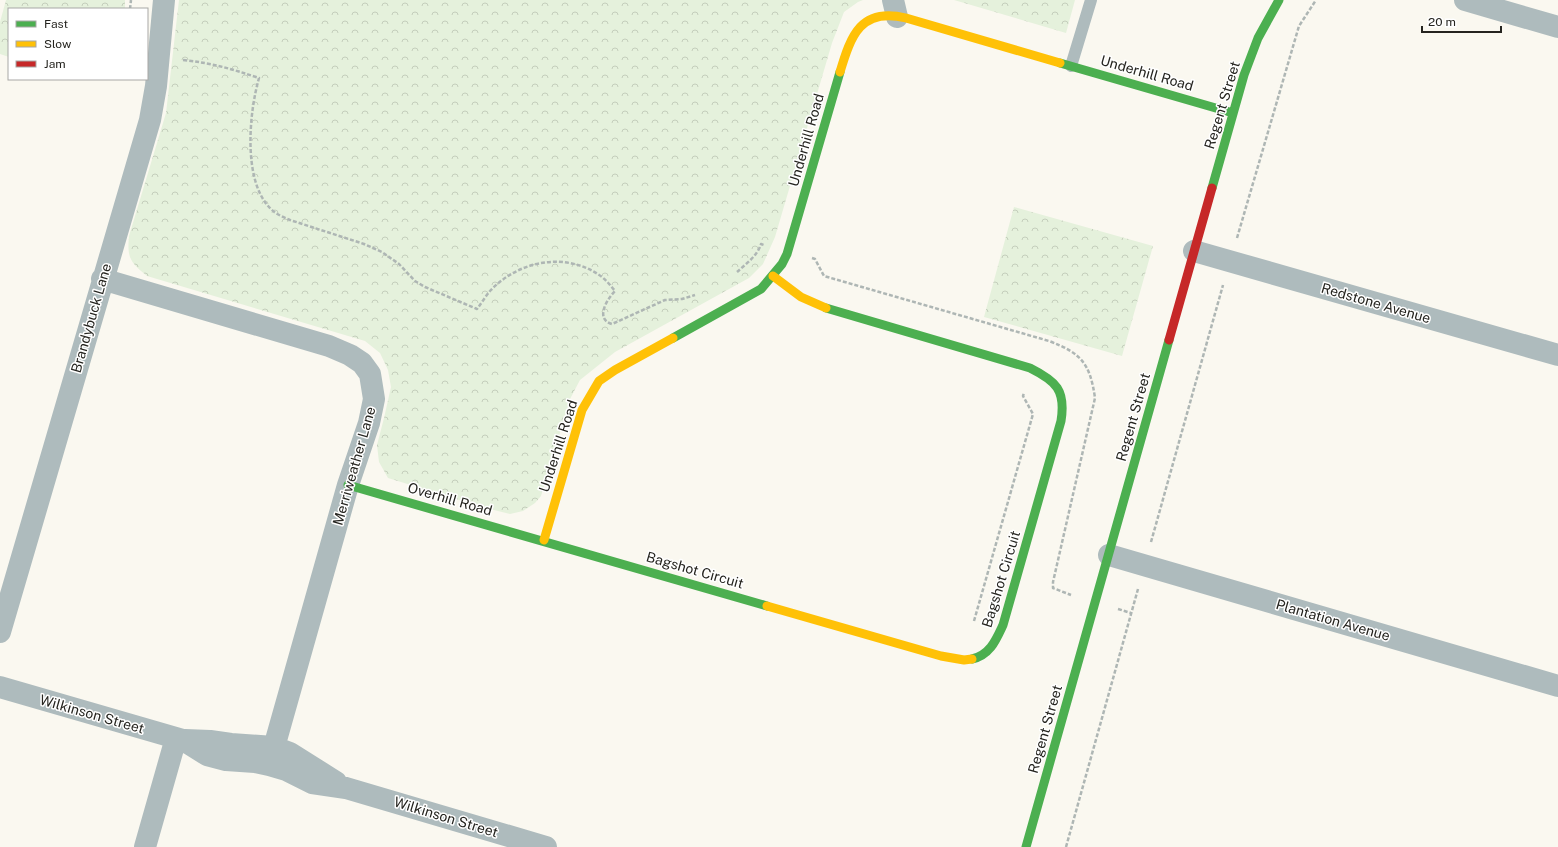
<svg xmlns="http://www.w3.org/2000/svg" width="1558" height="847" viewBox="0 0 1558 847" font-family="'Public Sans',sans-serif">
	<defs>
		<pattern id="park-crowns" width="20" height="18" patternUnits="userSpaceOnUse"><rect width="20" height="18" fill="#e5f1dc"/><path d="M2 6a3 3 0 1 1 6 0M12 15a3 3 0 1 1 6 0" fill="none" stroke="#c4cebc"/></pattern>
	</defs>
	<rect width="100%" height="100%" fill="#faf8f0"/>
	<!-- park -->
	<path fill="url(#park-crowns)" d="M6,0H125V9H9V57L0,54V22Z
		M179,0H863L858,2L844,12L832,43L775,237L763,264L749,278L615,352L580,380L570,399L541,496L535,503L523,511L510,514L482,507L388,478L379,462L377,445L384,418L391,387L388,370L380,353L365,341L147,276C130,262 127,258 129,236L166,113Z
		M954,0H1075L1066,33Z
		M1014,207L1153,246L1122,356L984,317Z"/>
	<g fill="none" stroke-linecap="round" stroke-linejoin="round">
		<!-- path -->
		<path stroke="#aeb6b4" stroke-width="2.5" stroke-dasharray="4 2" stroke-linecap="butt" d="M130,9L131,0
			M183,60C212,63 232,69 259,78C249,113 243,179 269,207C275,214 283,217 290,220L364,244L382,252L399,264L415,281L425,287L477,309C481,304 485,297 490,291C519,260 567,251 602,277C607,281 611,286 615,291C608,298 594,319 612,324L665,300L682,299L695,295
			M1237,238L1299,26L1316,0
			M812,258L815,259L824,276L1049,341C1081,353 1090,363 1095,398L1053,582V588L1071,595
			M737,272C746,264 758,255 761,244L764,245
			M1151,542L1223,285
			M1118,609L1131,613
			M974,621L1033,414L1023,396L1024,393
			M1066,847L1138,589"/>
		<!-- lane -->
		<path stroke="#aebbbd" stroke-width="12" d="M1071,66L1091,0"/>
		<!-- street -->
		<path stroke="#aebbbd" stroke-width="22" d="M893,0L897,17
			M1465,0L1558,27
			M1194,251L1558,355
			M102,279L329,346L350,355L362,363L370,374L374,399L369,423L348,485L269,765
			M1109,555L1558,686
			M0,632L150,120L156,86L164,0
			M0,687L183,740L207,755L226,760L255,762L269,765L286,770L312,783L346,788L546,847
			M185,740L210,741L231,744L274,747L290,753L336,782
			M145,847L176,738"/>
		<!-- fast -->
		<path stroke="#4caf50" stroke-width="9" d="M1060,63L1233,113
			M1212,188L1244,75L1258,38L1279,0
			M826,308L1030,368C1056,381 1066,390 1061,421L1003,625C996,640 990,655 972,659
			M673,338L761,289L782,264L787,254L840,72
			M348,485L767,606
			M1026,847L1169,340"/>
		<!-- slow -->
		<path stroke="#ffc107" stroke-width="9" d="M840,72C851,35 861,7 906,18L1060,63
			M773,276L801,297L826,308
			M544,540L582,410L599,381L615,370L673,338
			M767,606L941,656L964,660L972,659"/>
		<!-- jam -->
		<path stroke="#c62828" stroke-width="9" d="M1169,340L1212,188"/>
	</g>
	<g text-anchor="middle" stroke-width="3" stroke-linejoin="round" paint-order="stroke">
		<!-- street labels -->
		<g font-size="14" fill="#25241f" stroke="#fff">
			<text transform="translate(1147 73) rotate(16)" y="5">Underhill Road</text>
			<text transform="translate(1222 105) rotate(-73)" y="5">Regent Street</text>
			<text transform="translate(806 140) rotate(-74)" y="5">Underhill Road</text>
			<text transform="translate(1376 303) rotate(16)" y="5">Redstone Avenue</text>
			<text transform="translate(91 318) rotate(-74)" y="5">Brandybuck Lane</text>
			<text transform="translate(1133 417) rotate(-74)" y="5">Regent Street</text>
			<text transform="translate(558 446) rotate(-72)" y="5">Underhill Road</text>
			<text transform="translate(354 466) rotate(-74)" y="5">Merriweather Lane</text>
			<text transform="translate(450 499) rotate(16)" y="5">Overhill Road</text>
			<text transform="translate(695 570) rotate(16)" y="5">Bagshot Circuit</text>
			<text transform="translate(1001 579) rotate(-73)" y="5">Bagshot Circuit</text>
			<text transform="translate(1333 620) rotate(16)" y="5">Plantation Avenue</text>
			<text transform="translate(92 714) rotate(16)" y="5">Wilkinson Street</text>
			<text transform="translate(1045 729) rotate(-74)" y="5">Regent Street</text>
			<text transform="translate(446 817) rotate(17)" y="5">Wilkinson Street</text>
		</g>
	</g>
	<!-- legend -->
	<rect x="8" y="8" width="140" height="72" fill="#ffffff" stroke="#a8a7a5"/>
	<rect x="16" y="21" width="20" height="6" fill="#4caf50" stroke="#a8a7a5"/>
	<text x="44" y="28" font-size="12" fill="#25241f">Fast</text>
	<rect x="16" y="41" width="20" height="6" fill="#ffc107" stroke="#a8a7a5"/>
	<text x="44" y="48" font-size="12" fill="#25241f">Slow</text>
	<rect x="16" y="61" width="20" height="6" fill="#c62828" stroke="#a8a7a5"/>
	<text x="44" y="68" font-size="12" fill="#25241f">Jam</text>
	<!-- scale -->
	<path d="M1422 26v6h79v-6" fill="none" stroke="#25241f" stroke-width="2"/>
	<text x="1428" y="26" font-size="12" fill="#25241f" stroke="#ffffff" stroke-width="3" paint-order="stroke">20 m</text>
</svg>
